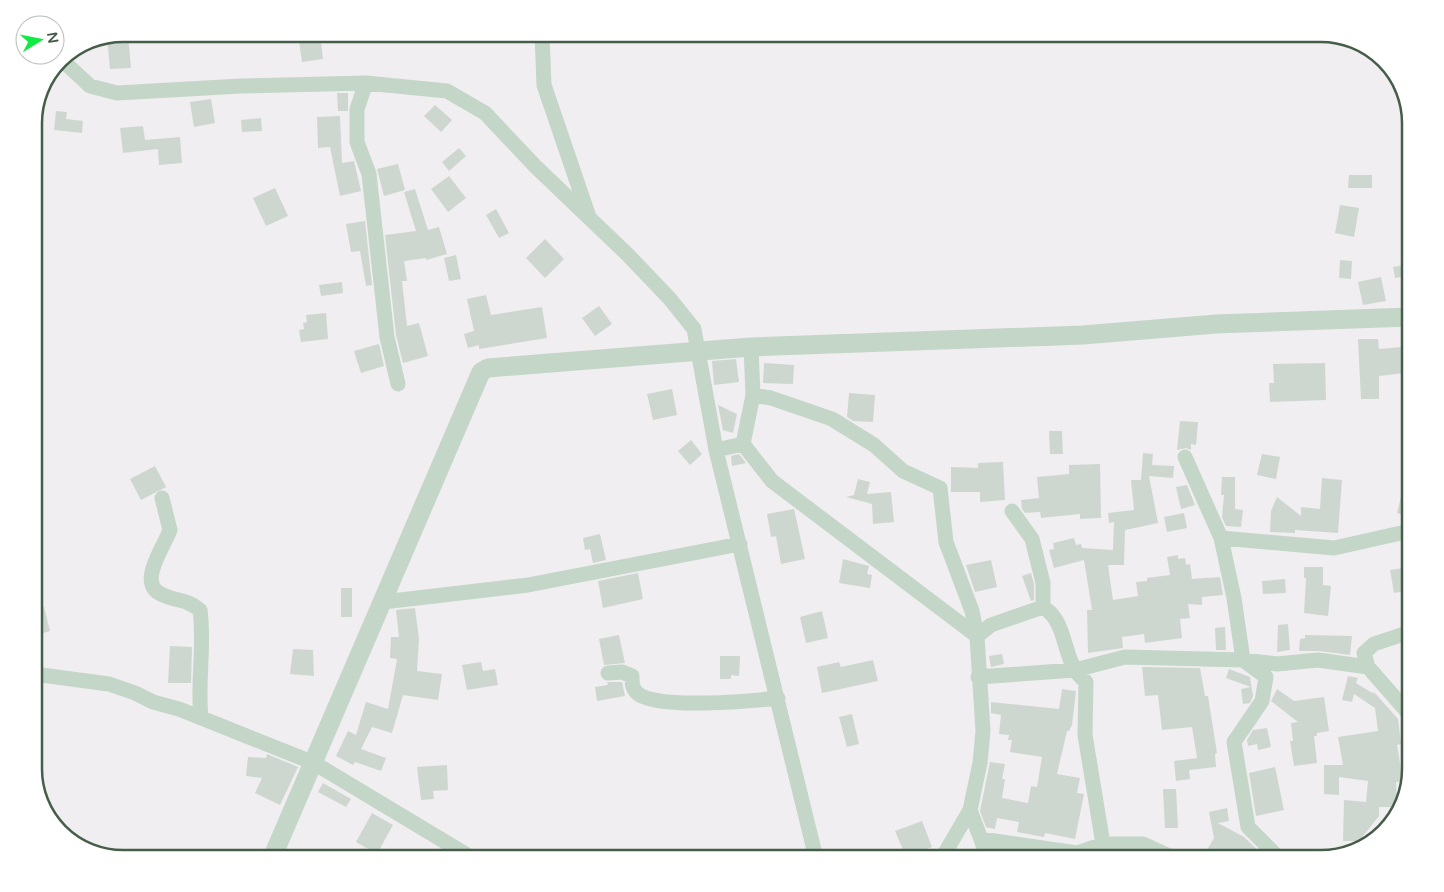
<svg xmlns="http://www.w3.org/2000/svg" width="1444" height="892" viewBox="0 0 1444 892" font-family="'Varela Round',sans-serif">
	<rect width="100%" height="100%" fill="#f0eef1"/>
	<!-- building -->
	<path fill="#cdd7d0" d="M128,34L131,68L110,69L107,37Z
		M298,34H320L323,59L302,62Z
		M337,93H348V111H338Z
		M211,99L215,123L194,127L190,102Z
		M435,105L452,120L441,132L424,116Z
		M56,111L67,112L66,119L83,121L82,133L54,130Z
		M340,116L342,163L354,161L361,191L340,196L330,147L318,148L317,117Z
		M261,118L262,131L242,132L241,120Z
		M143,126L145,140L180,137L182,163L159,165L158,149L123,153L120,128Z
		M459,148L466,156L449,171L442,162Z
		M398,164L405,190L384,196L377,169Z
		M1349,175H1372V188H1348Z
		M449,176L466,198L448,212L431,189Z
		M275,188L288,216L266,226L253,198Z
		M415,189L428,230L439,227L447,254L426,260V258L404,261L407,281H402L407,326L419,323L428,356L403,363L396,335L385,235L416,231L404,192Z
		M1340,205L1359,208L1354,237L1335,233Z
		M496,209L509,233L499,238L486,215Z
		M365,221L372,285L366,286L360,251L351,252L346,224Z
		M545,239L564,259L545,278L526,258Z
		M456,255L461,279L449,281L444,258Z
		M1340,260L1352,261L1351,279L1339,278Z
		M1410,264V275L1395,278L1393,267Z
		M1381,277L1386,301L1363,305L1358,282Z
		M342,282L343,293L321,296L319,285Z
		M486,295L491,315L542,307L547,338L479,349V345L468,348L464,334L474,331L467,299Z
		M599,306L612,324L595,336L582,318Z
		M326,313L328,339L301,342L299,330L304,329L303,323L307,322L306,315Z
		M1358,339H1378L1379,349L1402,347L1405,373L1379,376V399H1361Z
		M379,344L384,366L361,373L354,351Z
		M736,359L739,382L714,385L712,361Z
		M764,363L794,365L793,384L763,383Z
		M1325,363L1326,400L1270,402L1269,383H1274L1273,364Z
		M672,389L677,415L653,420L647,394Z
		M849,393L875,395L873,422L853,421L847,417Z
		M718,405L737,414L733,433L723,430Z
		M1180,421L1198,422L1196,445L1191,444V450L1186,448L1177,450Z
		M1049,431H1062L1063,454H1050Z
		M691,440L702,454L690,465L678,451Z
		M1143,453L1153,454L1152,465L1174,466L1173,478L1149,476L1158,523L1125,530L1124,565H1108L1113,600L1138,596L1136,582L1147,581V578L1170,575L1167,557L1178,555V559L1185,558L1186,565L1190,564L1192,579L1220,577L1223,595L1202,597V605L1188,604L1190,618L1180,619L1182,638L1145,643L1144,634L1122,637L1123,648L1088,653L1087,610H1092L1084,560L1054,568L1049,550L1054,549L1053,543L1074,538L1076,545L1081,544L1082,548L1113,550L1114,522L1109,523L1108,513L1134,510L1131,480H1141Z
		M739,454L746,463L732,466L731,456Z
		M1262,454L1280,457L1276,479L1257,475Z
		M1003,462L1005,500L980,502V492H951V467L978,468V463Z
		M1100,464L1101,518L1080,519V514L1041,518L1040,512L1025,513L1022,509L1021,500L1039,498L1037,477L1069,474V465Z
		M155,466L166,487L141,500L130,479Z
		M1406,476H1410V517L1397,513Z
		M1222,477H1235V509L1243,510L1241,527L1226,526L1222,517L1224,495H1221Z
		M1322,478L1342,480L1338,533L1295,530V533L1270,532L1271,511L1277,497L1301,516V507L1320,509Z
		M858,479L870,482L867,494L891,492L894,522L873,524L872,504L846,497L854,495Z
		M1187,485L1195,505L1181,509L1176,487Z
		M794,509L805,559L781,564L776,536L771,537L767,514Z
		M1184,513L1187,528L1167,532L1164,517Z
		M600,534L606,560L593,563L590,549L585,550L583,538Z
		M843,559L869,566L867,574L872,575L870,588L839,583Z
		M991,560L997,587L975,592L966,565Z
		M1304,567H1323V585L1331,586L1328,616L1304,613L1306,578H1304Z
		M1410,567V590L1394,593L1390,570Z
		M638,573L643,599L603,608L598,581Z
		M1031,573L1034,584V600L1031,601L1022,576Z
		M1285,579L1286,593L1263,594L1262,581Z
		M341,588H352V617H341Z
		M44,607L50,631L34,636V609Z
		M415,608L419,639L417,671L442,674L438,700L403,695L392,733L372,727L361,749L386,758L381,771L355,762L353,765L336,756L348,731L356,735L366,702L388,709L397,659L390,658L391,637H399L396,610Z
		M822,611L828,638L806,643L800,617Z
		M1288,624L1290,650L1277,652L1278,625Z
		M1225,627L1226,650H1216L1215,628Z
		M619,635L625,663L604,665L599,639Z
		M1305,635L1352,636L1350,655L1319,651H1299L1300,639L1305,638Z
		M170,646L192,647L191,683H168Z
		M293,649L313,650L314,676L290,674Z
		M1002,654L1004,664L991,667L989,656Z
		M720,656H740L739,676L731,675V679H720Z
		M873,660L878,681L822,693L817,667L839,662L841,667Z
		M481,662L483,671L495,669L498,685L467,690L462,665Z
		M1142,667L1200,668L1205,696H1208L1217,753L1215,754L1216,767L1189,770L1190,779L1176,781L1174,761L1197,758L1192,727L1162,730L1158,695L1145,696Z
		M1229,669L1250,677L1253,696L1250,703L1243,704L1241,689L1251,687L1226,678Z
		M1348,676L1358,678L1356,683L1374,694L1373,691L1398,719L1401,744L1397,745L1403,781L1396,782L1397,807H1379V816L1359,841H1343L1344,800L1366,802L1368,781L1339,777V795L1324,794V765H1343L1338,737L1378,731L1375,708L1354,694L1352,702L1342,700Z
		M607,682H622L625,696L597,701L595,687L608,685Z
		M1062,689L1076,691L1072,725L1069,731H1067L1057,774L1080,778L1077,793L1084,794L1075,839L1045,833L1044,837L1017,832L1019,822L997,818L995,829L986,827L980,811L990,762L1005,764L1002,779H1005L1002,798L1028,803L1031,786L1037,787L1042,757L1010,752L1012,740H1008L1009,735L999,734L1001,715L991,713V702L1059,709Z
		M1277,689L1294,701L1324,697L1329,731L1317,733V736H1314L1317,763L1294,766L1290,741H1293L1291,723L1298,722L1271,701Z
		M852,714L859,744L847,747L839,717Z
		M1267,728L1271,747L1258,750L1257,744L1248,746L1247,740L1253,730Z
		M267,754L298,767L280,805L255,793L262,778L246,776L248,757L266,758Z
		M447,765L448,790L433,791L434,799L421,800L417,767Z
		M1275,767L1284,810L1256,816L1249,773Z
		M323,783L351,799L346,807L318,792Z
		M1163,789H1176L1178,828H1165Z
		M1227,808L1229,821L1218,823L1244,837L1266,858H1202L1214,838L1209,812Z
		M372,813L393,825L377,854L356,842Z
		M922,821L932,847L906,857L895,831Z"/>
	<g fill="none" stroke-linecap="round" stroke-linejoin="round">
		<!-- minor -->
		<path stroke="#c4d6c7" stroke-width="15" d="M542,34L544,85L589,217
			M61,59L90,86L117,93L241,86L366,83L447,91L485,113L535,166L629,256L670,299L694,329L716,450L816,858
			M366,83L357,109V142L369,174L387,337L398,384
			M753,395L771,398L832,419L874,445L903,471L940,488L946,542L972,611L977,636L983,731L980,763L970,810L942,858
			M743,444L753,395L751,347
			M716,450L743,444L772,481L977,636
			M1185,457L1221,538L1234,598L1243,660L1266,677L1262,701L1234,742L1248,827L1279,858
			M162,498L170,530C163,549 136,584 163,595C178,602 185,598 200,610C205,646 197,682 201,718
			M1012,511L1032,539L1043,583V607C1065,620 1063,650 1075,670C1077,674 1082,678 1086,682L1085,735L1103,844L1107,858
			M1221,538L1334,548L1410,531
			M383,602L528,585L740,544
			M977,636L991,625L1043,607
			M1368,667L1364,653L1374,644L1410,632
			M608,673L622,672L632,676C632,683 632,688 637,693C657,710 751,701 778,698
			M34,674L109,684L135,693L153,702L179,709L314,763L472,858
			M978,677L1075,670L1125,657L1243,660L1277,664L1318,660L1368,667L1410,715
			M970,810L988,858
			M981,839L1077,853L1103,844H1143L1174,858"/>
		<!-- tertiary -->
		<path stroke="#c4d6c7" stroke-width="19" d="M272,858L481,372L488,368L751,347L1083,335L1216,324L1410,317"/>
	</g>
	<!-- crop -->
	<path d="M0 0H1444V892H0ZM123 42H1321A81 81 0 0 1 1402 123V769A81 81 0 0 1 1321 850H123A81 81 0 0 1 42 769V123A81 81 0 0 1 123 42Z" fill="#fff" fill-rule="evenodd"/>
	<path fill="none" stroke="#465d49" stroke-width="2.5" d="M123 42H1321A81 81 0 0 1 1402 123V769A81 81 0 0 1 1321 850H123A81 81 0 0 1 42 769V123A81 81 0 0 1 123 42Z"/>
	<!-- north arrow -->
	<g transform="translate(40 40) rotate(80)"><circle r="24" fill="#ffffff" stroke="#b5beb6"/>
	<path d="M0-4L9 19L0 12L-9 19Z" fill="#10ea41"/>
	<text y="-8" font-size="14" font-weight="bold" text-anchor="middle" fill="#465d49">N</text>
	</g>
</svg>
